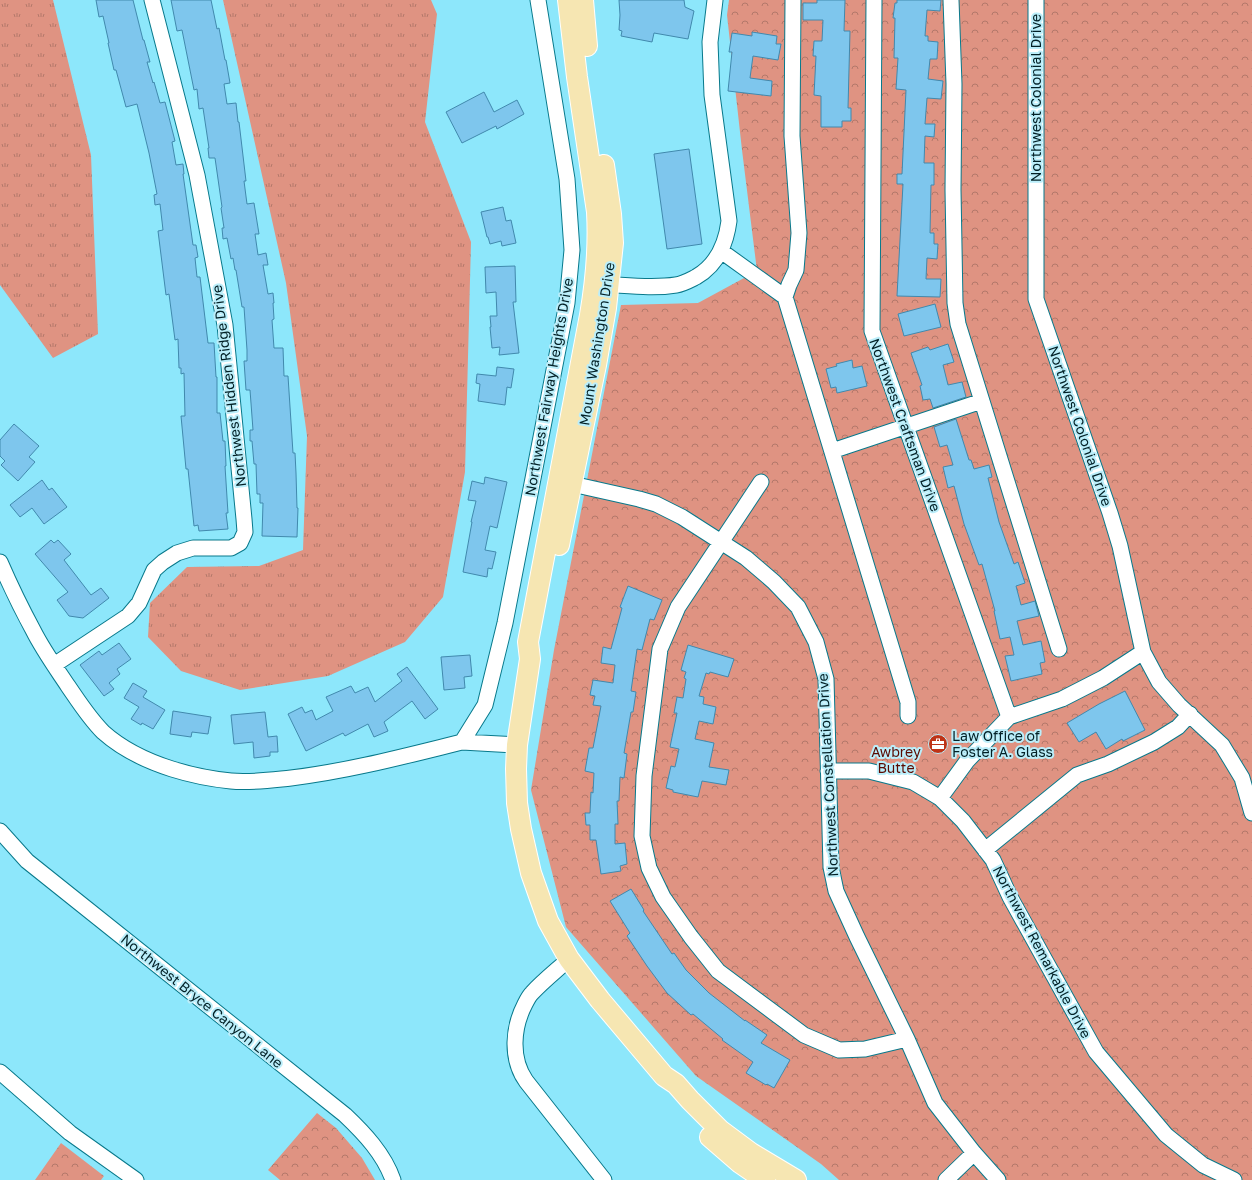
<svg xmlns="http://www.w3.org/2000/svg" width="1252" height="1180" viewBox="0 0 1252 1180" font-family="'Golos Text',sans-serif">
	<defs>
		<pattern id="grass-tufts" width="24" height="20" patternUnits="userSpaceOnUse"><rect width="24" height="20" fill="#df9382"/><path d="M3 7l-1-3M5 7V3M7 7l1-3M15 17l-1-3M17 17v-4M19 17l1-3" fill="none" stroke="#b3786a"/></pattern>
		<pattern id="forest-crowns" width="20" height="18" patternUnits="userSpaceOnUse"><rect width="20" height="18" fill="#df9382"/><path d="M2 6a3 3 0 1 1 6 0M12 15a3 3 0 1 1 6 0" fill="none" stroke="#b3786a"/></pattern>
	</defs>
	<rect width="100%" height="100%" fill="#8de7fb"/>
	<!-- grass -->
	<path fill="url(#grass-tufts)" d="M0,0H53L91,155L98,334L53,358L0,285Z
		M223,0H431L437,14L425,122L471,242L465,472L443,597L405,642L328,676L240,690L181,671L148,637L150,603L187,567L259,566L303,550L307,436L286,283Z"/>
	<!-- forest -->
	<path fill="url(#forest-crowns)" d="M729,0H1252V1180H839L821,1164L696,1076L566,927L531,790L554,650L621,305L698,303L757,271L742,150L727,15Z
		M317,1113L336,1128L362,1158L375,1180H280L268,1170Z
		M61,1143L104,1176L101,1180H35Z"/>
	<!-- building -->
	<path fill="#7ec6ed" stroke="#4189ad" d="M96,0H133L143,40H144L150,62H147L153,83L154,82L160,103L165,102L175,141L172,142L176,165L183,164L184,174H183L193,245H196L198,257L195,258L197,277H200L208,343H214L216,377H217V413H220L223,441H225L226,466H225L228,513H226L228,529L199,531L198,525L194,526L188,469H186L181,416H185L184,373L181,374V368H179L178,339L175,340L169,294L166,295L158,231L163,230L160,204L155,205L154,195L157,194L149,153L137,104L126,107L116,70H114L108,43H109L103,16L99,17Z
		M171,0H211L217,29L219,28L225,60H226L230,83L224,84L227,104L236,103L238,122H239L246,181H244L247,204L254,203L259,234H255L258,255L266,253L268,265H263L268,294L273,293L274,303H273L274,319L272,320L274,348H283L284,376H288L293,453H295L296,473L297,508H298L297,537L262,536L263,503H260V494H257L256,464H254L252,441H250V430H253L250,390H246L244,361H247V350L244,307H242L236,270H235L233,258L231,259L227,238L223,239L222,228H224L221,208L222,207L215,158H209L208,148H209L203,108L199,109L197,89L194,90L182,30L177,31Z
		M619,0H684L685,7L694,11L688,39L654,33L652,42L621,36L622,31L619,30L620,15Z
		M817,0H845L844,31H850L848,108H851V121H842V127H821V96L814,95L816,56H813L814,41H822L823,20H803V3H817Z
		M897,0H941L940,11L927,10L925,36H928V41L938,42L937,59H930L928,79L943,81L941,99L927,98L925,124H935L934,137L925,136L924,163H934V185H931L930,233H934V244H938L937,259L927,258L926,279H941L940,297L897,296L903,184H897V174H902L906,90L896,89L898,58H894L895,18H893L895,3H897Z
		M752,32L777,36L776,44H781L778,60L753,56L750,78L772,81L771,96L728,91L732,52H729L732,33L752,36Z
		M484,92L494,112L517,100L524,114L497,129L496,126L462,143L446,112Z
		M689,149L702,244L667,249L654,154Z
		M503,207L506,221L511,220L516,243L502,246L501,241L490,244L488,237H487L481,212Z
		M515,266L516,302H513L519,353L499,355L500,347L492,348L490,327H491L490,316H497L496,292L486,293L485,267Z
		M935,304L941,327L904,336L898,314Z
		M948,344L954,362L943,365L948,385L962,382L966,397L933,408L930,399L923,400L920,386L922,385L911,353L928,347L930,350Z
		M852,360L853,368L862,366L867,386L837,393L836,387L831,388L826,369L837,366L836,364Z
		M497,367L514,369L511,388L507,387L505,405L478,401L480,384L476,383L477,374L496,376Z
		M956,419L969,460H971L974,469L989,465L992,477L988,478L999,522L1014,564L1018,562L1025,583L1016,586L1021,605L1035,601L1039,616L1017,621L1023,645L1041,641L1045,662L1040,663L1042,674L1011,681L1005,656L1014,655L1010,637L1000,639L994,611H995L982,564L979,565L964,524L954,486L948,488L943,467L953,465L947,445L940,447L934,427Z
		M14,424L39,446L29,457L35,462L18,481L1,465L5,461L0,456V440Z
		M485,477L507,482L497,528L490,526L485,550L496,552L492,569L488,568L487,577L463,572L472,522H471L476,501L468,500L472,481L484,484Z
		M42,480L49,490L52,488L67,507L44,524L32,508L20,517L10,505Z
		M51,540L54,543L58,540L71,554L64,560L91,595L101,588L109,598L83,618L69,616L57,600L68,592L35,554Z
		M628,586L662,600L654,620L650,619L642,650L637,649L631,691L636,692L633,712H631L624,753L627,754L624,778L620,777L619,801H617L618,824H615V844L625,843L627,864L620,866L621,871L601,874L596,840H590V825H586L585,813H590L591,792L593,793L594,773L585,771L589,748H593L601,706L593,705L595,696L590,695L593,680L613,683L615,665L601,663L603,647L611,649L622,608L620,607Z
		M119,643L131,659L117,669L120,674L109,683L114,689L104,696L80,665L99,651L102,655Z
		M688,645L734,659L728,677L710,672L709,674L706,673L699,696L704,697L703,704L716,707L713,724L699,721L695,739L714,743L709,767L729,770L726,785L702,781L698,797L673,792V790L666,788L671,766L675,767L679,749L670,747L677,713H674L677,697L683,698L686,679L684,678L686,672L681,670Z
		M470,655L472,676L464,677L465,688L444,690L441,657Z
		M407,667L438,709L425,719L412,701L384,722L388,731L374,737L368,724L345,736L343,733L306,751L288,714L302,707L305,713L312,710L316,720L333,711L326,697L351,686L355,693L368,687L375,702L402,681L397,674Z
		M133,683L147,691L143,697L165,710L153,729L142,723L141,725L131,719L139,707L124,698Z
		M1125,691L1145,730L1123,741L1122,739L1106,749L1096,732L1079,742L1067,723L1099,704Z
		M173,711L211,717L208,734L192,732L191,737L170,734Z
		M265,712L268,737L277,736L278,752H270V756L254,758L253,742L234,744L231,715Z
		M631,889L644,910L643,911L672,954L674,953L686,970L709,993L745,1021V1020L767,1035L761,1043L790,1060L774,1088L767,1084L766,1085L746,1073L753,1062L722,1040L723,1039L693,1014L691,1015L667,993L647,966L627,936L630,933L610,901Z"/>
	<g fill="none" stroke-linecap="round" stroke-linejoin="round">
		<!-- minor casing -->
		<g stroke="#08798b" stroke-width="17">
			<path id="minor" d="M793,0L792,136L799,233L796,270L789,285L785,297L908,702V716
				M874,0L872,331L1009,717
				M951,0L954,84L953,190L955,303L958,324L1059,649
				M1036,0V299L1110,513L1120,546L1143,652L1159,682L1179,705L1222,745L1242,778L1252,813
				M721,251L785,297
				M599,284C625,285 651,289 676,285C683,284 690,280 696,277C717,265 726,244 729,221L712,95L710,42L715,0
				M832,451L982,401
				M563,482L639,499L656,504L682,517L746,558L774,582L798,607L816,642L826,679L831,867L836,891L857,937L907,1039L935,1103L974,1153L998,1180
				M761,482L678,607L660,649L644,776L642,836L649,868L663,897L691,937L718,971L804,1035L839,1050L865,1049L907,1039
				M0,562C10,585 21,608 33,630C43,650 56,668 68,686C79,702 89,718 103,732C123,750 147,761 172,769C191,775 211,779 231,781C250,783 271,780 291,778C349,771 405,756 462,742
				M54,665L128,616L139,603L154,570L163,562L177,553L193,548H231L240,543L245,532L244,519L225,325L197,175L152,0
				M517,745L462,742L485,705L505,623L567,303L572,250L567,179L538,0
				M828,771H869L913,782L940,798L963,821L993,860L1010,897L1096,1052L1166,1135L1203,1165L1234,1180
				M940,798L967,761L1009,717L1062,699L1103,678L1143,652
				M0,831L27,861L345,1115C364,1133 384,1154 393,1180
				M985,850L1077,775L1108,764L1154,742L1178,727L1190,714
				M569,959C557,970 543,981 532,993C529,996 527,1000 525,1004C513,1027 510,1058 526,1081L604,1180
				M0,1072L70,1133L136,1180
				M946,1180L974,1153"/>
		</g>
		<!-- major casing -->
		<g stroke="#fff" stroke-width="22">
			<path id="major" d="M568,0L577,77L597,212C599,247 596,280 590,315L528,642L530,659L517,745L516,769L517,803L521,829L531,873L548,921L569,959L600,1000L664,1076L676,1084L690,1100L720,1130L751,1153L796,1180
				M583,0L587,46
				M559,545L596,365L606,308L613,243L611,214L604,165
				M710,1137L740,1163L765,1180"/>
		</g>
		<!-- minor -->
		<use href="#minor" stroke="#fff" stroke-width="15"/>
		<!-- major -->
		<use href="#major" stroke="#f6e6b2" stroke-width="20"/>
	</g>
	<!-- icons -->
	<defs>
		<g id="office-disc" transform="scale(1)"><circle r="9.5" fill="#be3316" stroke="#bbeefa"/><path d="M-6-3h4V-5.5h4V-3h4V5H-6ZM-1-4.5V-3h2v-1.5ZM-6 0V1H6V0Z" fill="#fff"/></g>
	</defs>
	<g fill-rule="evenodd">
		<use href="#office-disc" x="938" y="744"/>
	</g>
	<g text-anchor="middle" stroke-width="4" stroke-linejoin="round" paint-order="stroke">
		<!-- street labels -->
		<g font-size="14" fill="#022026" stroke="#bbeefa">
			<text transform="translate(1036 98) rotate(-90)" y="5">Northwest Colonial Drive</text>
			<text transform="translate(597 344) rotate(-81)" y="5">Mount Washington Drive</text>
			<text transform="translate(229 386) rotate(-97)" y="5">Northwest Hidden Ridge Drive</text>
			<text transform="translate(549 387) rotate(-80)" y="5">Northwest Fairway Heights Drive</text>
			<text transform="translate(905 425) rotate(70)" y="5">Northwest Craftsman Drive</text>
			<text transform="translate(1080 426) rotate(71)" y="5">Northwest Colonial Drive</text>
			<text transform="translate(828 775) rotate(-93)" y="5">Northwest Constellation Drive</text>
			<text transform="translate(1042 952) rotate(62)" y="5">Northwest Remarkable Drive</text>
			<text transform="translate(202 1001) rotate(39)" y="5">Northwest Bryce Canyon Lane</text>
		</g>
		<!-- poi labels -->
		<g font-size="14" fill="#022026" stroke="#bbeefa" text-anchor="start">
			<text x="952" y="741">Law Office of<tspan x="952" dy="16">Foster A. Glass</tspan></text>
		</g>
		<!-- park labels -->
		<g font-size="14" fill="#5a0a00" stroke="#bbeefa">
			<text x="896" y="757">Awbrey<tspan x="896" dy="16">Butte</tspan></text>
		</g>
	</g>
</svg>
